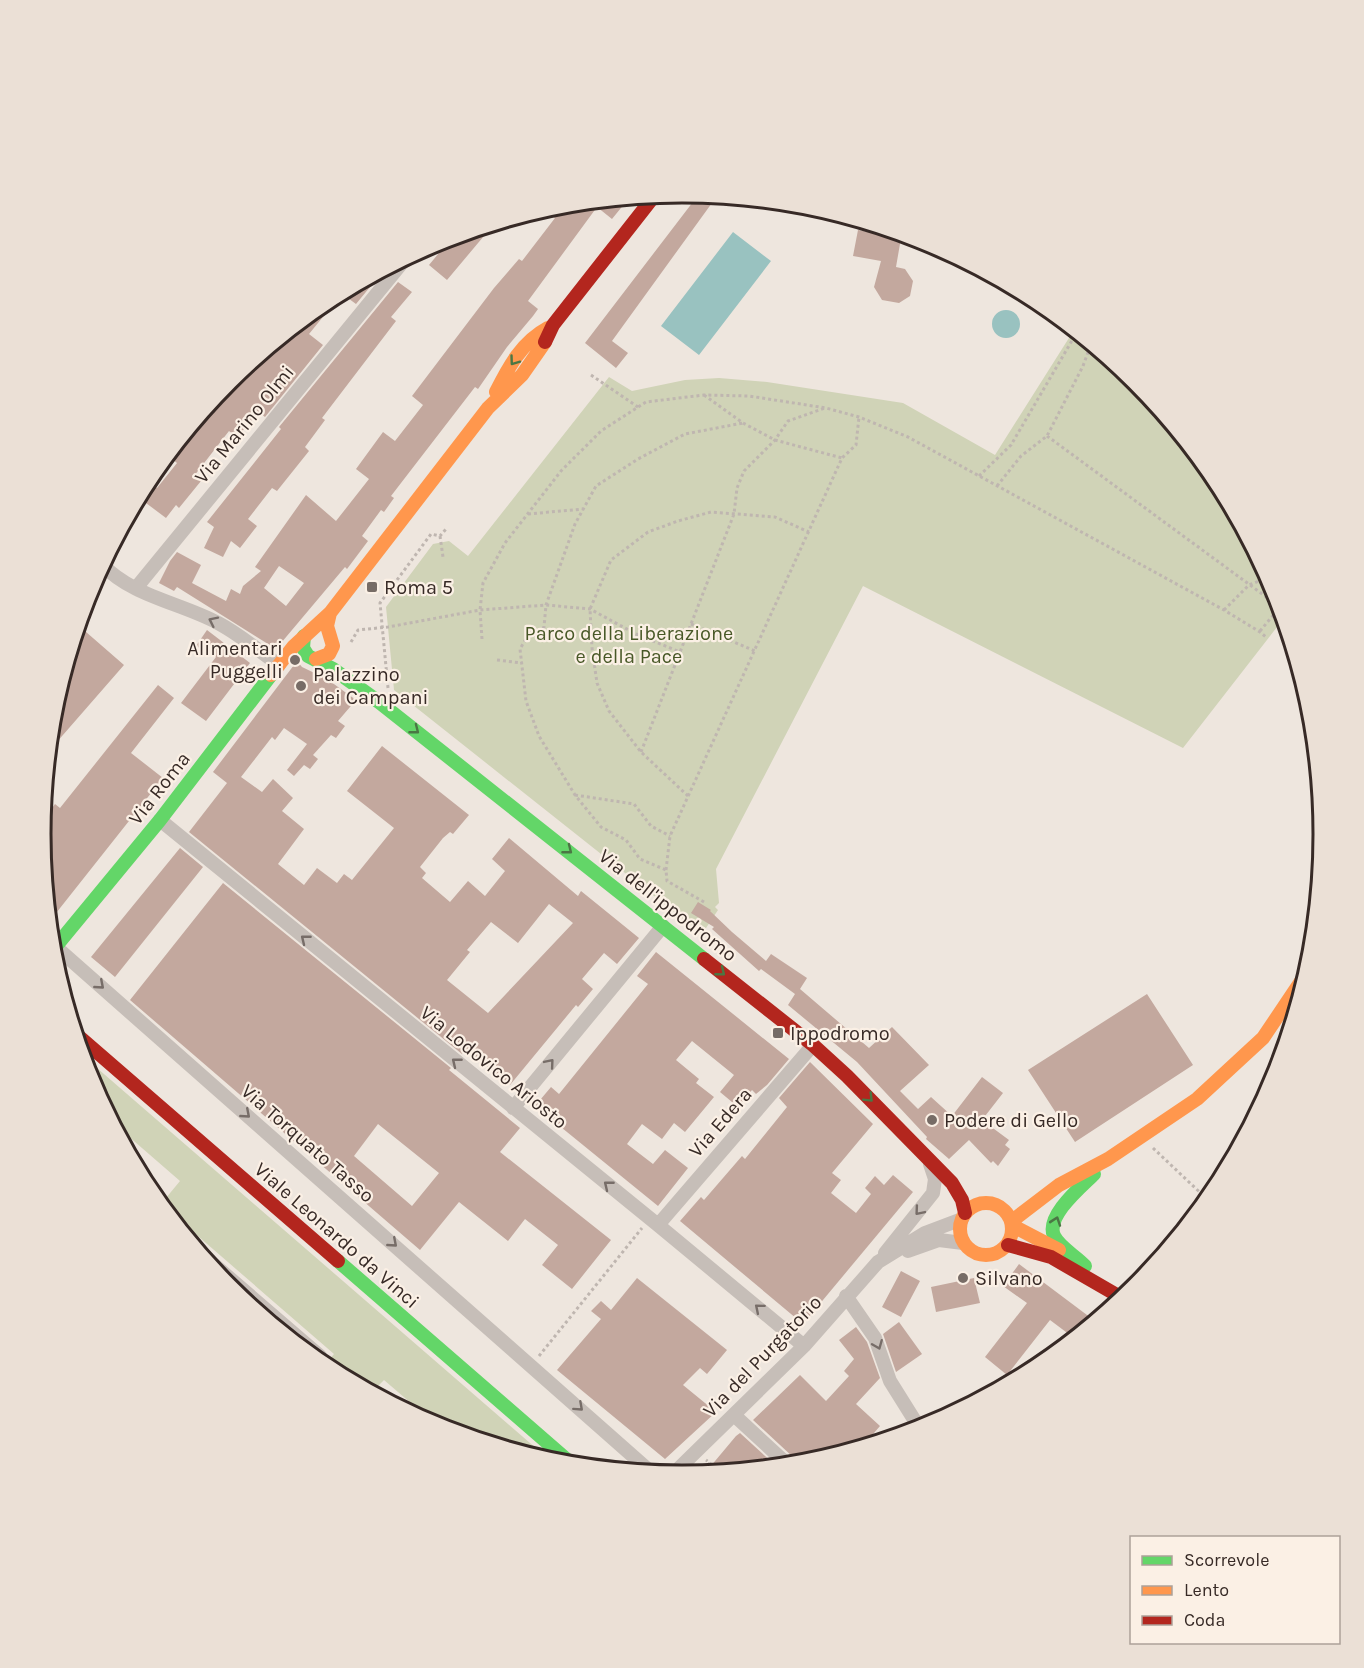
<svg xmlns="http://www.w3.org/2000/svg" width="1364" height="1668" viewBox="0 0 1364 1668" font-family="Karla,sans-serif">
	<rect width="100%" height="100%" fill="#eee6de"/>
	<!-- green -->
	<path fill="#d0d3b7" d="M1074,330L1136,381L1216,478L1275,589L1284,618L1183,748L863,586L716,869L719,903L715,907L718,910L702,934L394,690L386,607L433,544L449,541L468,556L609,377L632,391L685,380L719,378L767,382L903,403L995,455Z
		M82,1055L552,1462L440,1428L384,1380L374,1390H367L324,1366L334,1354L161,1204L180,1181L112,1122L89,1079Z"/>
	<!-- water -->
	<path fill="#99c2c0" d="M733,232L771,261L699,355L661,326Z
		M992 324a14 14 0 1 1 28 0a14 14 0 1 1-28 0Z"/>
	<!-- building -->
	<path fill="#c3a89e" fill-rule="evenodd" d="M699,194L717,196L612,341L628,353L616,368L585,343Z
		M629,198L612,219L597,207L528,301L538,309L533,316L507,347L478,389L475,387L391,496L394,498L384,512L381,510L362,536L368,541L347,569L345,567L276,649L177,587L174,591L159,583L170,561L177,552L201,565L192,583L226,601L231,589L240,594L243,586L261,571L255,567L306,495L336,521L369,479L356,469L383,432L395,441L423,405L412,396L494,288L519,259L522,261L555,218L544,209L557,205ZM279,566L304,583L286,606L264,588Z
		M494,224L447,280L429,265L453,236Z
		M858,230L901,238L896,267L905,269L913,281L910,296L899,303L882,300L874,287L881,261L853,256Z
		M384,270L356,304L341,293Z
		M398,282L412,292L391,317L396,321L322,418L325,420L305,447L309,451L277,491L272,488L248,519L257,526L240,548L231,541L223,557L204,548L214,527L207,522L281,429L279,427Z
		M338,294L340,296L309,334L323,345L265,417L259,412L237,437L229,431L194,476L201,481L179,508L176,505L166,518L138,497L144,486L147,488L151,483L157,488L177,463L167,455L229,380L326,300Z
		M78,625L124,665L49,751L53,709Z
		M207,630L250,663L206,721L181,703L216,657L196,646Z
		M297,661L302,667L327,679L356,700L338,721L345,726L336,738L331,735L313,755L318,759L310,769L304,765L294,776L287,770L307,744L284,728L275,740L272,737L241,777L262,792L273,779L293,798L282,811L304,829L278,864L304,885L317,868L337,883L344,874L352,880L394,828L347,791L382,746L469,815L453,834L450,832L443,838L420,867L426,873L422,878L450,902L468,881L485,896L505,871L492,859L509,838L578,896L581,891L639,938L617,964L604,953L582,979L593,989L578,1007L576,1005L510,1085L466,1049L462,1054L189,832L227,783L213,772ZM549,904L573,923L488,1013L447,980L470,952L467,950L491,922L518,943Z
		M158,685L174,698L131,753L163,778L49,922L40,834L42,823L55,804L60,808Z
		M180,848L203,867L115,977L91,957Z
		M223,883L451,1068L449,1070L520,1128L500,1152L611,1240L572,1289L542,1265L558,1245L525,1219L508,1241L459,1202L420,1250L130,1000ZM378,1124L439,1173L412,1206L354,1156Z
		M698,902L711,910L710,911L732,932L766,961L771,954L807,978L800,989L869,1048L892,1027L929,1065L900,1091L918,1109L931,1097L952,1116L982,1077L1003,1093L982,1120L1009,1140L1005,1145L1010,1149L998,1166L993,1161L991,1163L969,1140L949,1159L926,1139L927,1137L857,1062L788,1005L795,994L761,969L759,971L712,929L714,927L691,913Z
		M656,952L789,1059L767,1085L756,1094L752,1090L738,1107L720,1092L734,1075L692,1041L676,1060L699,1079L696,1083L714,1097L685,1132L674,1123L662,1139L642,1124L627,1144L653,1164L665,1150L688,1168L658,1206L535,1106L551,1087L559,1094L648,984L637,976Z
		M1147,994L1193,1065L1075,1142L1028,1070Z
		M810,1062L873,1124L832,1173L841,1180L831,1193L856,1213L871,1194L865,1188L875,1176L884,1185L893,1175L913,1192L803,1324L680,1221L701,1197L704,1200L742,1156L745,1159L787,1107L779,1098Z
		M1019,1264L1095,1321L1074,1338L1050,1320L1007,1375L985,1357L1027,1303L1003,1286Z
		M901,1271L920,1281L901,1317L882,1307Z
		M637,1278L727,1350L707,1374L700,1368L683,1385L716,1412L665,1459L557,1370L601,1319L591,1311L601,1301L611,1310Z
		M974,1278L980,1303L936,1312L931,1287Z
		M899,1322L922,1354L896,1372L883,1334Z
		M856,1327L867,1342L880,1378L856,1404L880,1426L862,1447L807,1463L797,1464L794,1458L753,1420L800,1375L826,1401L849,1376L844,1371L854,1359L839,1340Z
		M740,1433L776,1466L705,1473L736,1436Z"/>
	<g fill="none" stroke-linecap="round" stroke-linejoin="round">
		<!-- path -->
		<path stroke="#bfb6b0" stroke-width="3" stroke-dasharray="3 3" stroke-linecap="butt" d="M591,375L638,407
			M704,395L743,423L775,440L842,458
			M1047,436L1280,607
			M979,476L1011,445L1077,332
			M997,486L1021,456L1047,436L1083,366L1091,344
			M528,514L583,509
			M440,536L443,557
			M1224,610L1249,585L1269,577
			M691,624L755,651
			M1260,631L1280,607
			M482,639L480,610L483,583L505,543L561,471L601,431L646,402L704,395L749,396L826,408L859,417L908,437L1224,610L1260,632L1267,638
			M351,642L358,630L388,627L480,610L546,605L590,609L636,634L680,652
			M497,660L522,663
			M388,688L380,603L431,534L440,536L446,529
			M641,752L734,514L737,488L744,471L775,440L788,421L825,408
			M575,795L634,804L651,826L670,836
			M688,796L641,752L609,711L597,683L592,648L590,609L611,560L648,532L678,521L711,512L775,517L809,532
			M666,870L670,836L842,458L856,445L859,417
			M704,902L667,881L666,870L640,859L626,840L601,827L575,795L539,736L526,701L520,649L527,637L538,634L544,627L546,605L575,524L596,486L638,459L685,434L743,423
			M1153,1148L1208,1200
			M539,1356L642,1228
			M700,1474L710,1463L706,1460"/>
		<!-- street -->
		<path stroke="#c6beb8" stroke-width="14" d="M102,564C131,596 181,603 218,623C239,634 259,651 279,665
			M136,588L406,258
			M160,820L658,1225L804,1346
			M56,947L652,1473
			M513,1108L663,926
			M658,1225L813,1045
			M197,1250L320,1356L317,1360
			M908,1251L939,1240L963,1243
			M885,1253L933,1193L935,1179L930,1164
			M846,1296L875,1338L890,1381L920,1429
			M734,1415L788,1465
			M672,1475L804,1346L878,1262L925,1233L962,1219"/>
		<!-- fast -->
		<path stroke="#63d668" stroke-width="14" d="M304,636L303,648L308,656L333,669L379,702L704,959
			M52,951L160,820L271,675
			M338,1261L573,1465
			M1085,1266C1076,1256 1060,1248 1054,1236C1045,1216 1082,1186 1094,1174"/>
		<!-- slow -->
		<path stroke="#ff974d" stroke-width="14" d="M496,392C509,366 522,342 548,328
			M316,659L329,654L333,646L327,626L330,613
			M271,675L293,647L330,613L488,408L522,375L545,342
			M960 1229a26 26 0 1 1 52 0a26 26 0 1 1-52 0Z
			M1012,1221L1059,1185L1108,1159L1197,1099L1263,1038L1308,971
			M1013,1226L1059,1250"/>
		<!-- jam -->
		<path stroke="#b3261e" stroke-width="14" d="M545,342L553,325L655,195
			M704,959L813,1045L847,1076L952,1183L962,1200L965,1213
			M76,1034L338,1261
			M1008,1245L1051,1257L1122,1298"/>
	</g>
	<!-- one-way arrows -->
	<defs><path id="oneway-chevron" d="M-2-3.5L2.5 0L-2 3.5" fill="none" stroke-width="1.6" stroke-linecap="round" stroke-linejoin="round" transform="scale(1.5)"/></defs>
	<g stroke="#4b7744">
		<use href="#oneway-chevron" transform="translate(514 361) rotate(126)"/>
		<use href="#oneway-chevron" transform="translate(415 730) rotate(38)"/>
		<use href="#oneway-chevron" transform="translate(568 850) rotate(38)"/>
		<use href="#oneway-chevron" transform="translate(721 972) rotate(39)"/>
		<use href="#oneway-chevron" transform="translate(869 1098) rotate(45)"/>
		<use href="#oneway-chevron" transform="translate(1056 1221) rotate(-71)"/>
	</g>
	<g stroke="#776d68">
		<use href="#oneway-chevron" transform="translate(213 621) rotate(-154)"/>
		<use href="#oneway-chevron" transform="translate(305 939) rotate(-141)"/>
		<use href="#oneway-chevron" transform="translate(100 985) rotate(41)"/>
		<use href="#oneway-chevron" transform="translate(456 1062) rotate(-141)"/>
		<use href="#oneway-chevron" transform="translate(550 1063) rotate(-50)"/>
		<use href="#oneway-chevron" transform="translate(246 1114) rotate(41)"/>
		<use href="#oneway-chevron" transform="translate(608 1185) rotate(-141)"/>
		<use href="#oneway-chevron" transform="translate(919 1211) rotate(130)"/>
		<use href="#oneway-chevron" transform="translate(393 1243) rotate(41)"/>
		<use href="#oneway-chevron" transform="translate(759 1308) rotate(-140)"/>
		<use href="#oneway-chevron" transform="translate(878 1345) rotate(68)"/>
		<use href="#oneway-chevron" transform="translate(579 1407) rotate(42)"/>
	</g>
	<!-- markers -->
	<g fill="#776c66" stroke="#fbf0e5" stroke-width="2">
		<rect x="366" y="581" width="12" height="12" rx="3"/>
		<circle cx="295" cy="660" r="6"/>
		<circle cx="301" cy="686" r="6"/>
		<rect x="772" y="1027" width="12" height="12" rx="3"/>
		<circle cx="932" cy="1120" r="6"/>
		<circle cx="963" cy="1278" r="6"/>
	</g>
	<g text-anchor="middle" stroke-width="4.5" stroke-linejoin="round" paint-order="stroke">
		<!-- street labels -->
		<g font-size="20" fill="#372a26" stroke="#fbf0e5">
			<text transform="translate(244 424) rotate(-51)" y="7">Via Marino Olmi</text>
			<text transform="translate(159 788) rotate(-52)" y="7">Via Roma</text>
			<text transform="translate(668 905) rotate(38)" y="7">Via dell'ippodromo</text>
			<text transform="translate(494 1067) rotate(39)" y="7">Via Lodovico Ariosto</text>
			<text transform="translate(720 1122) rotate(-49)" y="7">Via Edera</text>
			<text transform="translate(308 1143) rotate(41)" y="7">Via Torquato Tasso</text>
			<text transform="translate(337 1235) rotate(41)" y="7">Viale Leonardo da Vinci</text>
			<text transform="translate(762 1356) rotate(-46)" y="7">Via del Purgatorio</text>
		</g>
		<!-- poi labels -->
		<g font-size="20" fill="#372a26" stroke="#fbf0e5" text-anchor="start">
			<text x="384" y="594">Roma 5</text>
			<text x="283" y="655" text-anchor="end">Alimentari<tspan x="283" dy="23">Puggelli</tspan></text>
			<text x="313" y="681">Palazzino<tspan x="313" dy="23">dei Campani</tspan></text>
			<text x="790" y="1040">Ippodromo</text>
			<text x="944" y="1127">Podere di Gello</text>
			<text x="975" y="1285">Silvano</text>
		</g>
		<!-- park labels -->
		<g font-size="20" fill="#485827" stroke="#fbf0e5">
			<text x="629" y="640">Parco della Liberazione<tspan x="629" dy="23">e della Pace</tspan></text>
		</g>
	</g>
	<!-- crop -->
	<path d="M0 0H1364V1668H0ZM51 834a631 631 0 1 1 1262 0a631 631 0 1 1-1262 0Z" fill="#ebe0d6" fill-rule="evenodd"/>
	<path fill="none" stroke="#372a26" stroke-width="3" d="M51 834a631 631 0 1 1 1262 0a631 631 0 1 1-1262 0Z"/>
	<!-- legend -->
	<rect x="1130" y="1536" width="210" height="108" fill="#fbf0e5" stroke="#ada199" stroke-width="1.5"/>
	<rect x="1142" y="1556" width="30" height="9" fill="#63d668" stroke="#ada199" stroke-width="1.5"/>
	<text x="1184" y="1566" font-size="18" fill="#372a26">Scorrevole</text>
	<rect x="1142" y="1586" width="30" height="9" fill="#ff974d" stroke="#ada199" stroke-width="1.5"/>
	<text x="1184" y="1596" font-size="18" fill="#372a26">Lento</text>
	<rect x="1142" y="1616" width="30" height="9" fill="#b3261e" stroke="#ada199" stroke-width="1.5"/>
	<text x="1184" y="1626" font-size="18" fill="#372a26">Coda</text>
</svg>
